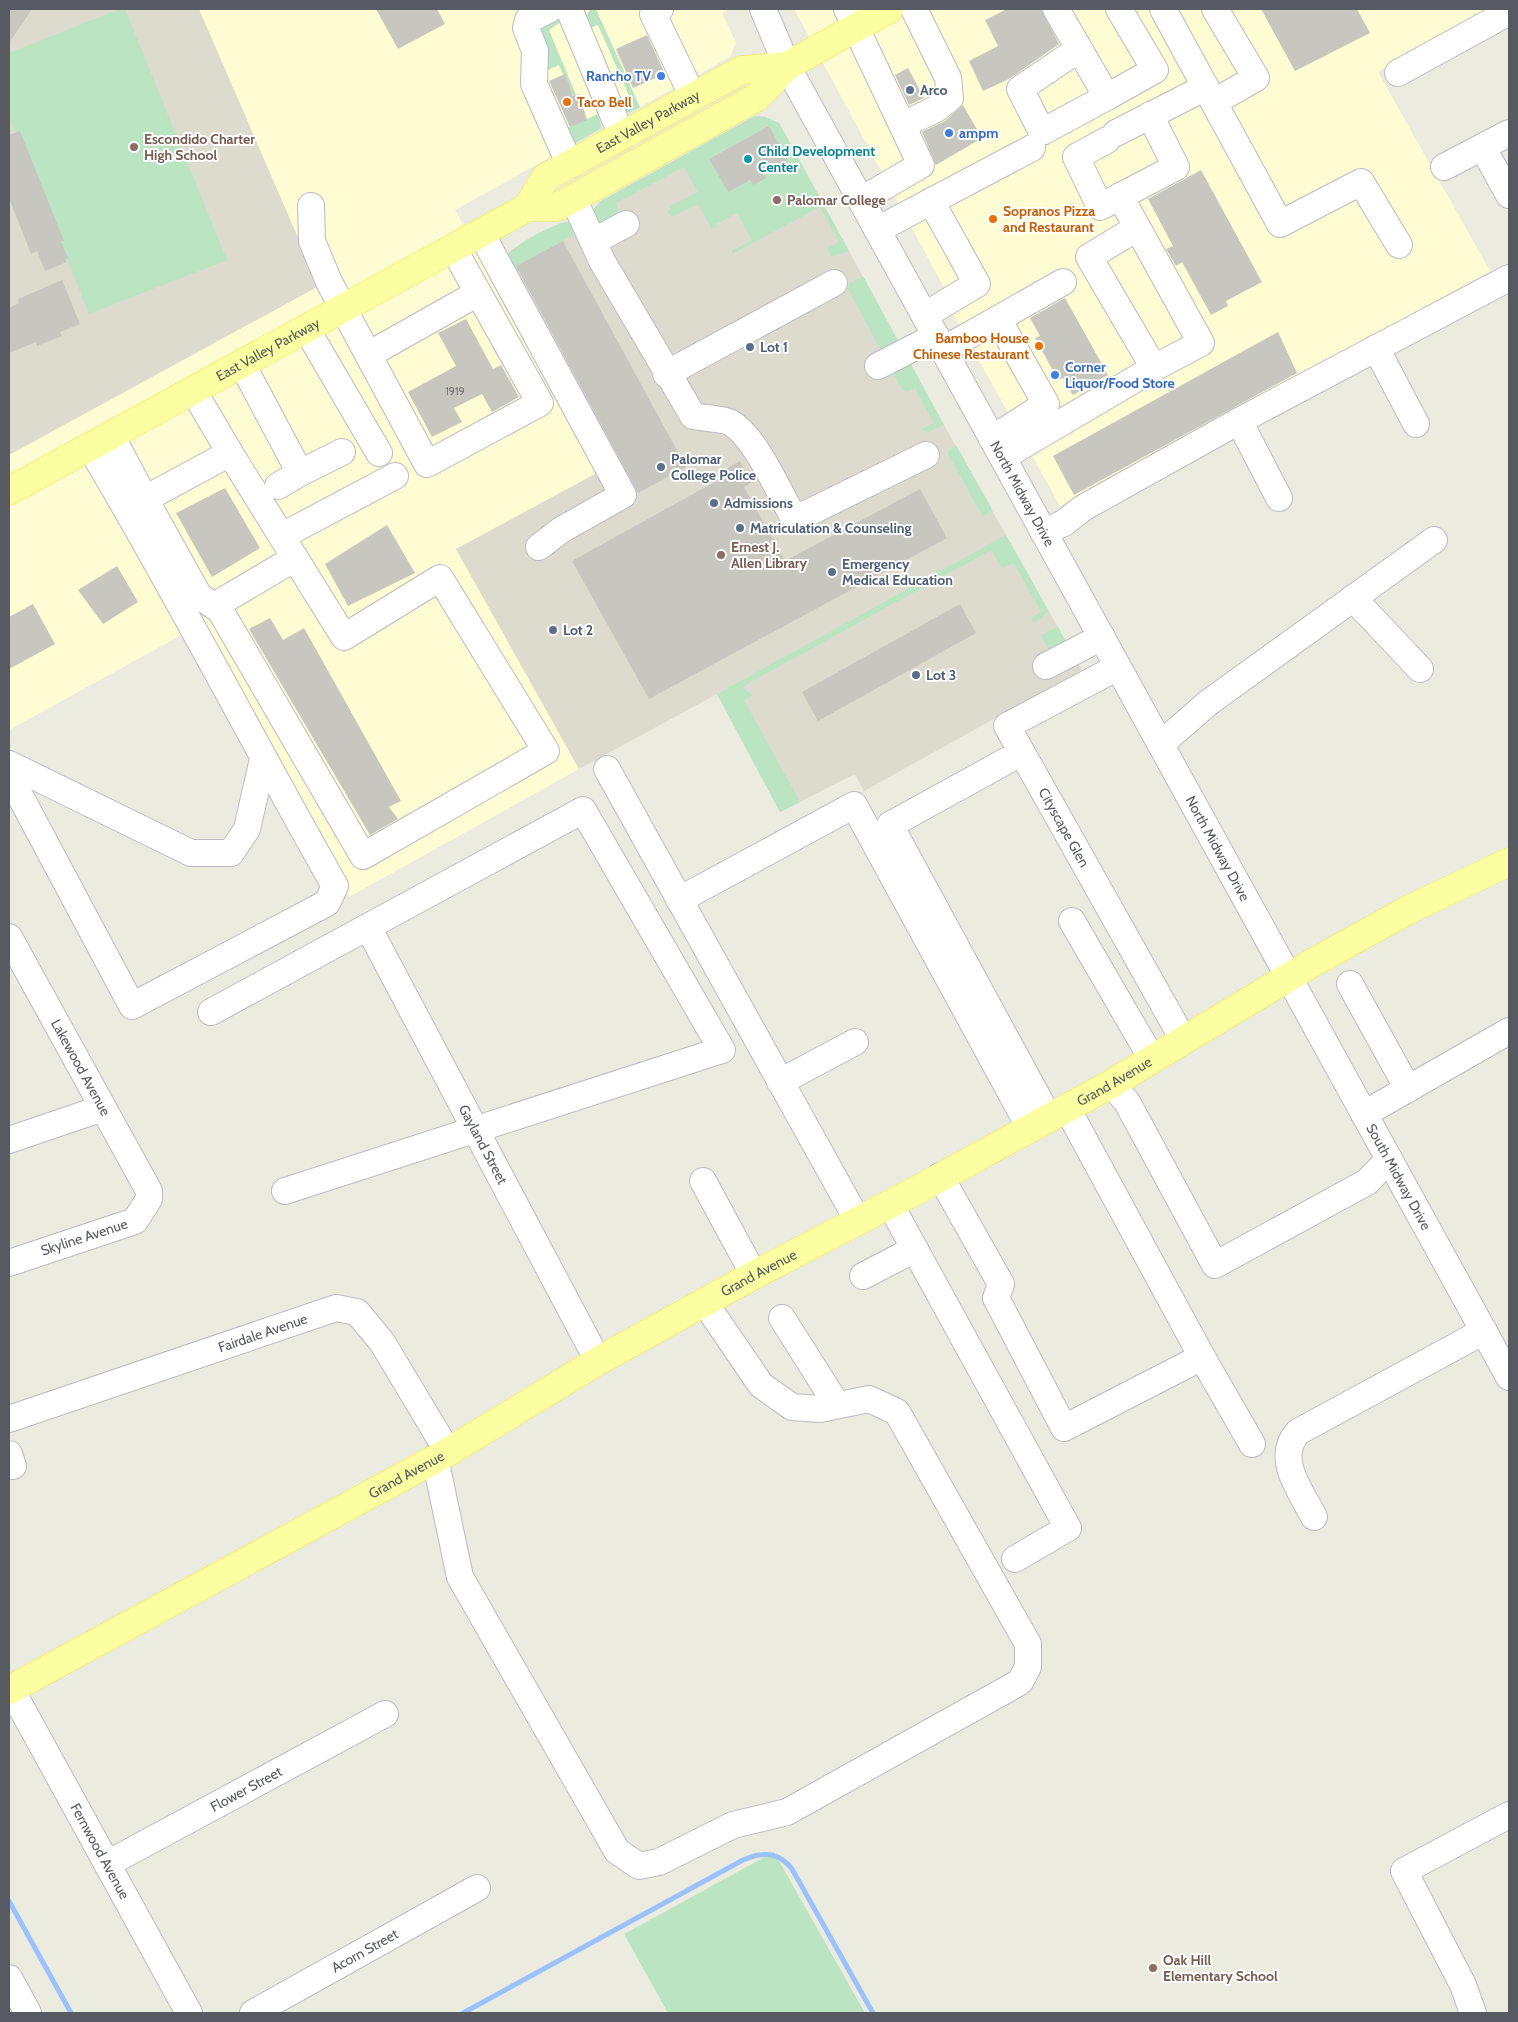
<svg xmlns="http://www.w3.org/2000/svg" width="1518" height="2022" viewBox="0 0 1518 2022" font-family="Cabin,sans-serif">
	<rect width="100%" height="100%" fill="#ecebdf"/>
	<!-- commercial -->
	<path fill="#fefcd2" d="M9,9H729L722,13L736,43L730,57L455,210L597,473L456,549L579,769L349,897L99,442L185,633L9,730Z
		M794,9H1492L1378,72L1490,271L1060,506L945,299L949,297Z"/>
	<!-- education -->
	<path fill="#dcdbce" d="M9,9H199L319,286L9,455Z
		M755,116L765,117L779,123L944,425L1082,670L864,791L855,774L780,812L717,694L579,769L456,549L597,473L503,259L511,250L560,223L572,221L593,210L601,201Z"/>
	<!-- green -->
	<path fill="#bbe4c3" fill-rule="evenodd" d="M120,9H125L227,260L89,314L9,116V53Z
		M591,9H596L640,107L629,113L625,111L621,104L631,100L598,25L590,28L584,18Z
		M558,18L561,22L549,30L576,95L573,96L559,65L539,74L537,26Z
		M598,114L602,128L569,147L561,131Z
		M755,116L765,117L779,123L849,251L831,257L827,249L839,242L820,207L732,254V251L752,240L737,213L716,224L717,227L712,229L698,204L671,217L668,212L671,206L698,192L684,167L616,203L619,212L602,221L598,220L593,210L601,201ZM768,126L787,160L763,174L765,177L753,185L750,180L728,192L710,158Z
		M572,221L576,231L573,235L513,268L503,259C517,243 551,224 572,221Z
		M863,276L944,425L926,433L922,429L934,423L915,388L907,392L902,389L848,289L849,284Z
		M956,445L992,509L983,517L948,454V451Z
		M1006,535L1048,610C1045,616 1040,621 1033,622L1031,618L1041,612L1014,563L1002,568L991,550L745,685L743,688L753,695L744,700L800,802L780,812L717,694Z
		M1058,627L1066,642L1050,652L1041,635Z
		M774,1852L865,2013H668L624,1934Z"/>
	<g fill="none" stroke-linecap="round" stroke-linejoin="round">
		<!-- stream -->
		<path stroke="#9cc1ff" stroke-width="5" d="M9,1901L71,2013
			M463,2013L743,1860C763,1851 779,1852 792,1869L873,2013"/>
	</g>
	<!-- building -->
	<path fill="#c8c7bf" d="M9,9H32L9,43Z
		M376,9H437L445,24L398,49Z
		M1007,9H1041L1059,44L1009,79L983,91L969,61L998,46L985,20Z
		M1261,9H1357L1370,33L1295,71Z
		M647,35L665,74L633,88L616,49Z
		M908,68L924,98L909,105L895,75Z
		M565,74L573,96L579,94L587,120L570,127L549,81Z
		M963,105L982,138L936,165L922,132L945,121Z
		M769,126L788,160L763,174L766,178L753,185L750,180L728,192L709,159Z
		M20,131L64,241L61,242L68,258L65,259L67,262L45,271L37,251L31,254L9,198V135Z
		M1201,170L1262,282L1226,301L1228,306L1211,315L1182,262L1176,266L1166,249L1173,246L1148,199Z
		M563,241L686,467L638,493L516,266Z
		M62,280L80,324L60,332L62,336L37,346L36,342L9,353V308L19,303L18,299Z
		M1065,298L1108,375L1073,395L1063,378L1058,380L1035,338L1040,336L1030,318Z
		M466,319L493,369L501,365L519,397L492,412L482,394L454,408L462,422L432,437L408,392L456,366L438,333Z
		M1278,332L1297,373L1074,495L1053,456Z
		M740,461L751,483L744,487L785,561L920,489L947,538L649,699L572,561L720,479L717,474Z
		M225,488L260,548L212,577L176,513Z
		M387,525L415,573L348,606L325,564Z
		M117,566L138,602L103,624L78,590Z
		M33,604L55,644L9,669V617Z
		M960,604L976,633L818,721L802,692Z
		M270,618L283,640L304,628L401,801L389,807L398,819L370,835L249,629Z"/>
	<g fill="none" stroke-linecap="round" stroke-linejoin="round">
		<!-- minor casing -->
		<g stroke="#babbc2" stroke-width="28">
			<g id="minor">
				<path d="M550,9L528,20L526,28L535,51L534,84L570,165"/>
				<path d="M569,9L622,136"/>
				<path d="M660,9L653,14L693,97"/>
				<path id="s1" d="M763,9L787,66L1509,1377"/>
				<path d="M847,9L921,165L861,200"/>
				<path d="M1056,9L1107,97L1155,70L1119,9"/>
				<path d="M1163,9L1280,224L1361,182L1399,245"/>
				<path d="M1079,49L1020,89L1042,132L1107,97"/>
				<path d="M1398,73L1509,12"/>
				<path d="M1214,102L1256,78L1215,9"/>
				<path d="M903,125L936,109L950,98L948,78L914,9"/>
				<path d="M1116,133L1206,87"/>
				<path d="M1107,140L1076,157L1100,207L1176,167L1150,115"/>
				<path d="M1483,148L1509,195"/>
				<path d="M1444,167L1509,133"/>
				<path d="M1120,196L1201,343L1154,368L1089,257L1137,228"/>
				<path d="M573,198L602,261L693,416C701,418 725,419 731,423C754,436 778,489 791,513L804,515L926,455"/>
				<path d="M311,206L312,241L329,282L427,464L540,403L453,248"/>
				<path d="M877,230L1032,148"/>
				<path d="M481,233L623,495L561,530L539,547"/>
				<path d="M594,241L626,224"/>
				<path d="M925,315L977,284L931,201"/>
				<path d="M306,328L379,453"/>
				<path d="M1376,348L1416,424"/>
				<path d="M943,350L1063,282"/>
				<path d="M368,355L478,293"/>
				<path d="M242,364L300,473L278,486"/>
				<path d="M878,366L936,336"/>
				<path d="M666,374L834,283"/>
				<path d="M1239,421L1279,498"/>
				<path d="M111,435L145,499L230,453L193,390"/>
				<path d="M992,439L1046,404L998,319"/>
				<path d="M1003,457L1154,368"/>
				<path d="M300,473L342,452"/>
				<path d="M145,499L199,596L220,610L363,856L546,751L440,578L344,637L230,453"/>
				<path d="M1043,532L1064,523L1083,508L1239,421L1509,278"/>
				<path d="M282,536L395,476"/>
				<path d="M1353,598L1420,669"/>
				<path d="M214,606L295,558"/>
				<path d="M1046,666L1102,637"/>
				<path id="s2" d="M1118,667L1007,726L1184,1041"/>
				<path d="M1161,744L1208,703L1434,540"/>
				<path d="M1008,760L890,825L1049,1118"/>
				<path d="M9,764L191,853H231L247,829L263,759"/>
				<path d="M607,769L858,1221"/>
				<path d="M9,775L132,1006L327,903L335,886C252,740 176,591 90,447"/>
				<path d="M679,900L854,805L1030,1128"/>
				<path d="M1072,921L1152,1059"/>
				<path id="s3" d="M368,927L598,1361"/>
				<path id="s4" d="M9,937L149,1191V1199L135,1221L9,1263"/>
				<path d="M1350,984L1408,1089"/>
				<path d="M211,1012L583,810L722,1050L285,1191"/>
				<path d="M780,1082L855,1042"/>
				<path d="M1111,1084L1127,1102L1215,1265L1367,1182L1389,1159"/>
				<path d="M1364,1114L1509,1031"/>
				<path d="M9,1140L103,1108"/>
				<path d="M940,1176L1001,1284L996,1298L1064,1428L1202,1357L1067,1108"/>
				<path d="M703,1181L754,1275"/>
				<path d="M890,1204L1068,1528L1015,1559"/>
				<path d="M863,1276L915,1249"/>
				<path d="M782,1318L837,1405"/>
				<path d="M1202,1357L1252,1444"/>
				<path id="s5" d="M9,1419L336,1308L357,1312L382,1342L448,1452"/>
				<path d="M9,1454L13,1466"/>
				<path d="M435,1458L460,1577L617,1851L639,1866L659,1862L733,1825L787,1812L1020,1682L1028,1667V1644L897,1412L869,1399L820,1409L792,1407L761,1385L705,1303"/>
				<path d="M1314,1517C1301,1491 1274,1458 1298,1432L1484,1331"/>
				<path id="s6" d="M11,1689L189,2013"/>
				<path id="s7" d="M107,1864L385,1714"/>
				<path d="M9,1978L28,2013"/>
				<path id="s8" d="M253,2013L477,1888"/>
				<path d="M1473,2013L1463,1985L1404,1871L1509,1815"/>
			</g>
		</g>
		<!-- major casing -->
		<g stroke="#f1e353" stroke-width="29">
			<g id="major">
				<path id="s9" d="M528,207L545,178L742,70L787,66"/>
				<path id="s10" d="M9,491L528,207H557L757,97L787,66L889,9"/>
				<path id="s11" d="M9,1690L448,1452L598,1361L754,1275L919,1189L1111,1084L1314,962L1408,910L1509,862"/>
			</g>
		</g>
		<!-- minor -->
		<use href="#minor" stroke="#fff" stroke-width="26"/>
		<!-- major -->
		<use href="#major" stroke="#fcffa1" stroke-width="28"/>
	</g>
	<!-- markers -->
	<g fill="#3f7fe0" stroke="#fff" stroke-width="2">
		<circle cx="661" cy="76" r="5"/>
		<circle cx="949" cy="133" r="5"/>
		<circle cx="1055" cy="375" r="5"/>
	</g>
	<g fill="#5c6f8a" stroke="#fff" stroke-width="2">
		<circle cx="910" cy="90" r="5"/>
		<circle cx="750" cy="347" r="5"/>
		<circle cx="661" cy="467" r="5"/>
		<circle cx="714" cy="503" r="5"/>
		<circle cx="740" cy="528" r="5"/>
		<circle cx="832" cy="572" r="5"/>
		<circle cx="553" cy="630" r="5"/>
		<circle cx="916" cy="675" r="5"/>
	</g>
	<g fill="#e8710a" stroke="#fff" stroke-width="2">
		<circle cx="567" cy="102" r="5"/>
		<circle cx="993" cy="219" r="5"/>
		<circle cx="1039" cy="346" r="5"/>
	</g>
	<g fill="#8d6e63" stroke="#fff" stroke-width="2">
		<circle cx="134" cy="147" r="5"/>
		<circle cx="777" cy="200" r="5"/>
		<circle cx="721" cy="555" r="5"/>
		<circle cx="1153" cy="1968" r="5"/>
	</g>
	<circle fill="#0f9aa8" stroke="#fff" stroke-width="2" cx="748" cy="159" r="5"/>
	<g text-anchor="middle" stroke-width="4" stroke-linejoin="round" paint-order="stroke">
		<!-- number labels -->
		<g font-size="11" fill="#747578">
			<text x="455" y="395">1919</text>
		</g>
		<!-- shop labels -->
		<g font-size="14" font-weight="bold" fill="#366cbe" stroke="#fff" text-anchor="start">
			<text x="651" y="81" text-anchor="end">Rancho TV</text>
			<text x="959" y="138">ampm</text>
			<text x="1065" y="372">Corner<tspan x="1065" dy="16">Liquor/Food Store</tspan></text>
		</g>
		<!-- service labels -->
		<g font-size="14" font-weight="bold" fill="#4e5e75" stroke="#fff" text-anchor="start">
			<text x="920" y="95">Arco</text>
			<text x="760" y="352">Lot 1</text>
			<text x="671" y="464">Palomar<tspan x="671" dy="16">College Police</tspan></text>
			<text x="724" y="508">Admissions</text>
			<text x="750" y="533">Matriculation &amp; Counseling</text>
			<text x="842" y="569">Emergency<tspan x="842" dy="16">Medical Education</tspan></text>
			<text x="563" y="635">Lot 2</text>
			<text x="926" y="680">Lot 3</text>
		</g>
		<!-- food labels -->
		<g font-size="14" font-weight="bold" fill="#c56008" stroke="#fff" text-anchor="start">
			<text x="577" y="107">Taco Bell</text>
			<text x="1003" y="216">Sopranos Pizza<tspan x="1003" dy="16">and Restaurant</tspan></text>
			<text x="1029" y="343" text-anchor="end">Bamboo House<tspan x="1029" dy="16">Chinese Restaurant</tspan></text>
		</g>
		<!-- street labels -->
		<g font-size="14" fill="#585a61" stroke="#fff">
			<text dy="5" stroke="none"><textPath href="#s9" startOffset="151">East Valley Parkway</textPath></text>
			<text dy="5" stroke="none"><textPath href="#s10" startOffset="295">East Valley Parkway</textPath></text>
			<text dy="5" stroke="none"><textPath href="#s1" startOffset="550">North Midway Drive</textPath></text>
			<text dy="5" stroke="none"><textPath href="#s2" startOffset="242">Cityscape Glen</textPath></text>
			<text dy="5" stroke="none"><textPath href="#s1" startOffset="955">North Midway Drive</textPath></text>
			<text dy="5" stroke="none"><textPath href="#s4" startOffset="149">Lakewood Avenue</textPath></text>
			<text dy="5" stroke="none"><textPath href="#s11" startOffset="1262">Grand Avenue</textPath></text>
			<text dy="5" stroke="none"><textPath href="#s3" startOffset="246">Gayland Street</textPath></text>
			<text dy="5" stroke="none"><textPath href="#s1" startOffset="1330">South Midway Drive</textPath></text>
			<text transform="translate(84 1237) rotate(-18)" y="5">Skyline Avenue</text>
			<text dy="5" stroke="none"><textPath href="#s11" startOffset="858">Grand Avenue</textPath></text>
			<text dy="5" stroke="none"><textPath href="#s5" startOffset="268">Fairdale Avenue</textPath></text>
			<text dy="5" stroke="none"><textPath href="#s11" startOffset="452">Grand Avenue</textPath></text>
			<text dy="5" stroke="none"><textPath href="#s7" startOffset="158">Flower Street</textPath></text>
			<text dy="5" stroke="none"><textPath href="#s6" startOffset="185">Fernwood Avenue</textPath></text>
			<text dy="5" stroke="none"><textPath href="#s8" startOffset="128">Acorn Street</textPath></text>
		</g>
		<!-- education labels -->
		<g font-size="14" font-weight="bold" fill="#785e54" stroke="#fff" text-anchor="start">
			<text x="144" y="144">Escondido Charter<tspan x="144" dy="16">High School</tspan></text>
			<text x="787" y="205">Palomar College</text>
			<text x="731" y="552">Ernest J.<tspan x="731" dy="16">Allen Library</tspan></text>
			<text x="1163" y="1965">Oak Hill<tspan x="1163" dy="16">Elementary School</tspan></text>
		</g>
		<!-- culture labels -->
		<g font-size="14" font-weight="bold" fill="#0d838f" stroke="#fff" text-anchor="start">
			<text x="758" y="156">Child Development<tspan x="758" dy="16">Center</tspan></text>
		</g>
	</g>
	<!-- border -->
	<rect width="1518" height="2022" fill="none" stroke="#585a61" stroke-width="20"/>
</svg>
